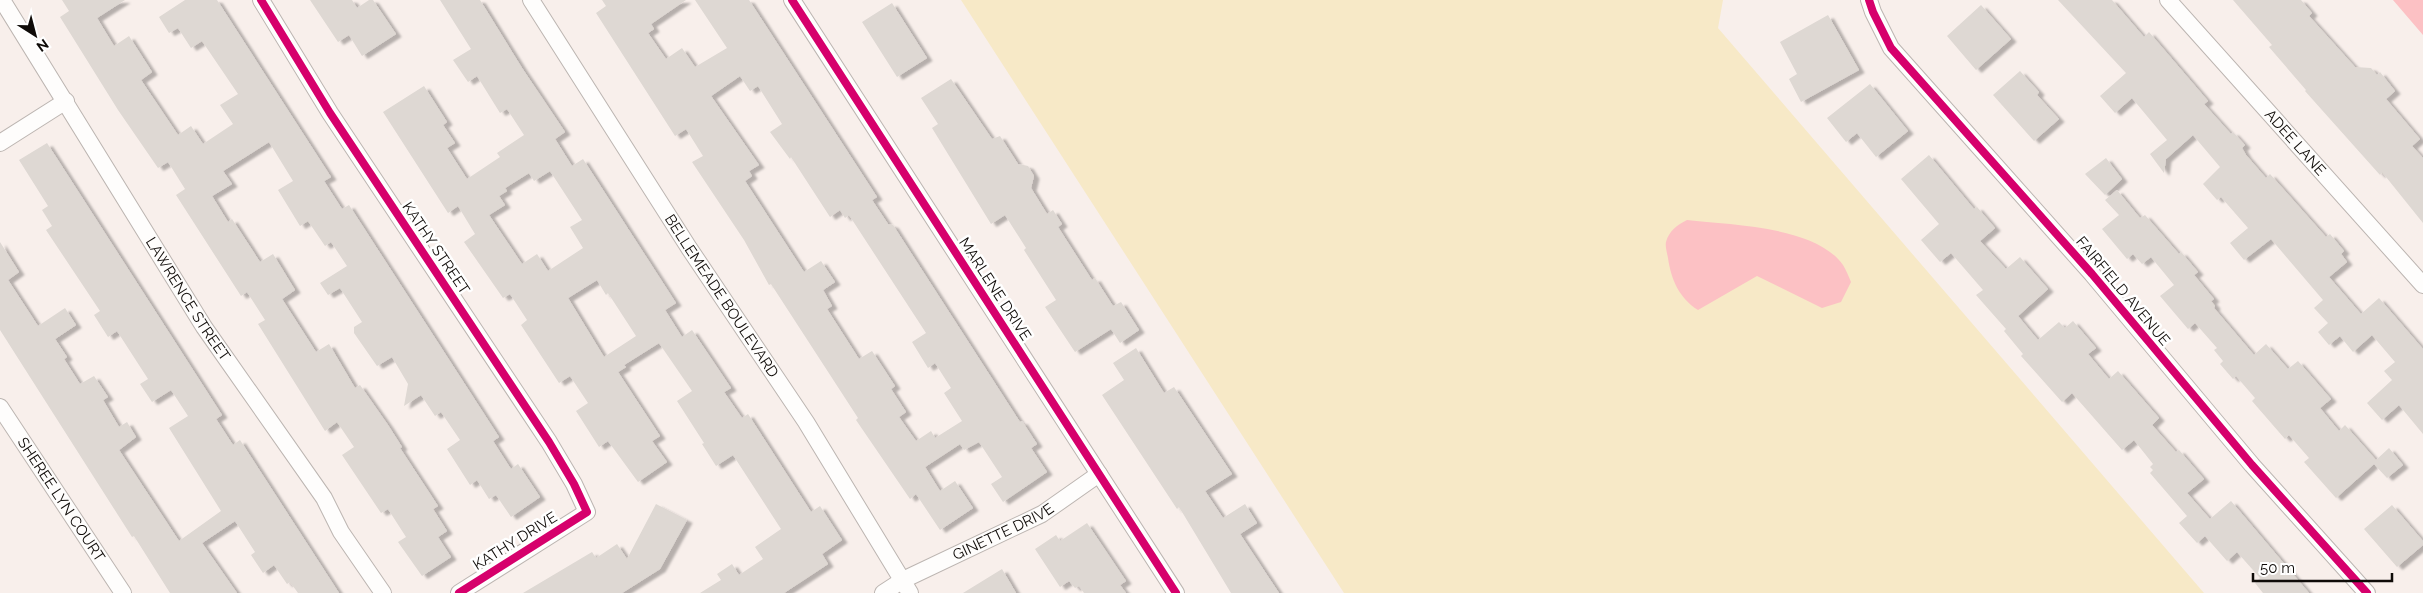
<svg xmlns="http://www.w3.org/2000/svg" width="2423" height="593" viewBox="0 0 2423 593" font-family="Raleway,sans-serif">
	<defs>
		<filter id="shadow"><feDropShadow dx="5.5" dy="3" stdDeviation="1" flood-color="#0004"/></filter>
	</defs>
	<rect width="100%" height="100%" fill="#f8efeb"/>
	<!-- green -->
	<path fill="#f7e9c7" d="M961,0H1723L1718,28L2204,593H1344Z"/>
	<!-- water -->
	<path fill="#fcc1c4" d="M2393,0H2423V35Z
		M1687,220C1730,225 1816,226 1843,265C1846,270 1849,277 1851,282L1841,302L1822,308L1757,276L1698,310C1679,298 1671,279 1668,258C1667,253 1665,246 1666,242C1669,231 1677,225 1687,220Z"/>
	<!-- building -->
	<path fill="#ded8d3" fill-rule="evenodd" filter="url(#shadow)" d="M62,0H125L97,18L114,46L129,36L152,72L141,80L178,135L191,126L203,144L233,124L220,105L238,94L202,41L191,48L178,28L169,33L159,17L185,0H217L331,177L324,181L342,209L349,205L499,437L493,441L511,469L518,464L540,497L511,517L496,495L489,499L477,480L470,485L447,449L460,440L441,412L435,416L421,395L404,406L408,384L392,357L377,366L354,333V327L362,322L340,288L328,295L320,283L347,266L331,242L325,246L308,221L300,226L278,190L293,181L269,142L223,171L232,184L212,196L228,222L232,219L260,262L273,254L295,290L282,299L316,352L329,344L355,388L360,385L388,425L402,447L400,448L438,506L433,509L447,531L438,537L451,557L422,576L398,542L406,537L388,509L381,513L342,455L354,447L337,422L325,431L258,324L265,320L247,292L241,296L176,195L185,189L168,162L158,168L118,110L60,17L69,11Z
		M310,0H352L357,8L369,0H373L396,34L362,56L349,35L338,42Z
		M440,0H480L522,68L565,132L555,139L572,166L583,159L676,303L665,310L682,337L692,330L731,388L724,392L742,418L748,414L811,512L820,506L842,540L822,554L828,564L784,593H700L721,580L717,574L732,564L739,575L763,559L755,547L781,529L733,455L716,466L702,444L704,443L677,401L692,391L659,343L624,365L626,367L618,372L660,436L652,441L667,462L638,482L608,441L599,447L576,411L588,403L570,376L559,383L521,325L527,320L510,294L503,298L464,242L475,234L458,206L448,213L383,112L424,86L447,122L443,125L455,143L447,148L467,179L500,157L497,153L524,135L507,109L500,113L477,76L468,82L453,60L471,49ZM550,171L582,220L570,227L583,248L548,271L537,254L522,264L489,215L505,205L499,196L507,191L505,188L529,173L534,181ZM597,280L606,295L608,293L636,336L604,357L568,298Z
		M602,0H686L651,24L654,29L648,33L666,59L682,48L695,67L727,48L695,0H749L877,197L872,200L888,224L893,225L1020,422L1022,421L1037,444L1031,448L1047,472L1003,502L991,484L1002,477L979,442L964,450L960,444L925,467L940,491L955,481L973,508L940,530L916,494L910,499L856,420L858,418L771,284L769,285L744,240L692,162L703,156L686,129L675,136L596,13L606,6ZM740,76L750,91L758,86L782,124L770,132L790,159L791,157L830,217L840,210L845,218L849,215L926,333L912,342L928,368L935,363L951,388L944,393L962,421L935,438L931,431L916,441L899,417L906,412L891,389L895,386L872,351L859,359L827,309L832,306L823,290L835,282L821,261L804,272L745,181L752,176L749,171L759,165L711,96Z
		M2058,0H2112L2144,37L2149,32L2208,101L2204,104L2231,134L2233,132L2245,145L2242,148L2246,155L2266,178L2270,174L2326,237L2330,234L2344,251L2341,254L2347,262L2329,277L2361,314L2379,298L2423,349V434L2399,405L2382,420L2367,403L2392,380L2384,371L2395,362L2372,335L2353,352L2340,336L2329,345L2318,332L2328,323L2314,308L2323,300L2271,239L2244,260L2230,243L2248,228L2221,197L2217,200L2203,184L2220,167L2193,135L2166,159L2164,173L2150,154L2167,140L2132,98L2115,113L2100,96L2126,73Z
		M2233,0H2301L2312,13L2309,16L2355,67L2371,68L2377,75L2380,72L2395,91L2386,99L2420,139L2412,146L2423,158V223L2382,172L2380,175L2305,91L2306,90L2269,47L2272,45Z
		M892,3L927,58L897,77L862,22Z
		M1981,5L2011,39L1976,70L1947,36Z
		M1828,15L1859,70L1801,102L1789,79L1797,74L1780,42Z
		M2020,71L2039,92L2037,95L2059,119L2034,141L1993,95Z
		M951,79L992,139L1000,136L1018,164L1028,166L1034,176L1031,188L1047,214L1053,210L1062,224L1058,227L1092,280L1095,278L1113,306L1121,302L1139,330L1120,343L1111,329L1075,352L1045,307L1056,300L1024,250L1026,248L1005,215L991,224L932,128L938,124L921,98Z
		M1870,84L1908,131L1876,157L1857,133L1846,142L1827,118Z
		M47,143L222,415L216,419L233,445L240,440L339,593H298L290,582L287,584L274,565L263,573L251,555L255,552L235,521L202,543L237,593H170L134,536L132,537L0,330V242L19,272L8,280L38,326L65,308L76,325L55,339L67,357L64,359L80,384L94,376L108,397L103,400L119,427L127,422L136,437L119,450L179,541L221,511L169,428L188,416L171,390L152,402L140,384L148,379L117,331L108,337L94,315L100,311L46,230L52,226L42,210L48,206L19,160Z
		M1929,155L1974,209L1977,207L1995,228L1980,241L2006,269L2020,257L2048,289L2018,316L2038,340L2059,322L2065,328L2073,321L2096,348L2088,354L2109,379L2118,371L2159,418L2152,425L2176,452L2179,450L2204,479L2187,493L2210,519L2231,501L2309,593H2263L2255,583L2260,578L2237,552L2227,561L2205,536L2197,543L2179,523L2187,516L2150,473L2153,470L2150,467L2153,464L2134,440L2122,450L2072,393L2062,402L2021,356L2023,354L2004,331L2006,329L1976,295L1983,290L1951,253L1940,262L1921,240L1939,224L1901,179Z
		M2106,158L2122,179L2105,195L2085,174Z
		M2117,190L2140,218L2145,215L2179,254L2181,252L2198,272L2194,275L2214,299L2211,301L2215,306L2214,308L2254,355L2266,344L2288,369L2298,361L2331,399L2320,408L2339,431L2345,425L2376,460L2389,448L2403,465L2387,478L2374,464L2336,498L2304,462L2309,458L2289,435L2285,439L2252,401L2255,398L2236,376L2233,379L2220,364L2223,361L2214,350L2217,348L2195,323L2188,329L2160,296L2174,285L2151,257L2142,264L2133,254L2127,259L2102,229L2119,215L2105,200Z
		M1136,348L1164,393L1174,387L1232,474L1205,491L1223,518L1245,504L1257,523L1240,534L1279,593H1231L1179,507L1177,509L1102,395L1124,380L1113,363Z
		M656,504L687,520L660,569L622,593H523L592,552L596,558L617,544L627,559Z
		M2392,505L2423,541V545L2397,567L2364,529Z
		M1087,523L1126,581L1120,585L1126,593H1084L1079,586L1075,588L1069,581L1060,587L1035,549L1056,535L1060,541Z
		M1002,569L1016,593H963Z"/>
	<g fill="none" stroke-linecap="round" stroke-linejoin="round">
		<!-- minor casing -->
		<g stroke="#bcb5b1" stroke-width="18">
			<g id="minor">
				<path id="s1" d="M2,0L204,327L324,498L341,532L383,593"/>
				<path d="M261,0L330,113L549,442L574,484L587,512L459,593"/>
				<path id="s2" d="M531,0L689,248L806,422L910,593"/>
				<path d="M792,0L1176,593"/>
				<path d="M1869,0L1873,12L1891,48L2092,274L2252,465L2367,593"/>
				<path id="s3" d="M2168,0L2423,285"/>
				<path d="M0,143L66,101"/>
				<path id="s4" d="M0,407L123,593"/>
				<path id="s5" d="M883,593L903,580L1042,514L1099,474"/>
			</g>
		</g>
		<!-- minor -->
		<use href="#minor" stroke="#fefdfc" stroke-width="16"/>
		<!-- cycleway casing -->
		<g stroke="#fff" stroke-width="11">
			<path id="cycleway" d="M261,0L330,113L549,442L574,484L587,512L459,593
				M792,0L1176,593
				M1869,0L1873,12L1891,48L2092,274L2252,465L2367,593"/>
		</g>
		<!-- cycleway -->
		<use href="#cycleway" stroke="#d6006c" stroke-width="8"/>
	</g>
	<g text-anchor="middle" stroke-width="5" stroke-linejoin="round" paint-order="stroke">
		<!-- street labels -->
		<g font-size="15" fill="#0f0b08" stroke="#fff">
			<text dy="5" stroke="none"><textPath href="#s3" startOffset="191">ADEE LANE</textPath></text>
			<text transform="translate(436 248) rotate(56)" y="5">KATHY STREET</text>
			<text transform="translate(995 289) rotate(57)" y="5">MARLENE DRIVE</text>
			<text transform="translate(2123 291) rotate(50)" y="5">FAIRFIELD AVENUE</text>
			<text dy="5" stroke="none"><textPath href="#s2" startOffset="352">BELLEMEADE BOULEVARD</textPath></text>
			<text dy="5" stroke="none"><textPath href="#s1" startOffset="352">LAWRENCE STREET</textPath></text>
			<text dy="5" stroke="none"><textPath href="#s4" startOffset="111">SHEREE LYN COURT</textPath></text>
			<text dy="5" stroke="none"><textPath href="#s5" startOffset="135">GINETTE DRIVE</textPath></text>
			<text transform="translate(515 541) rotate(-32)" y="5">KATHY DRIVE</text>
		</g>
	</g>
	<!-- north arrow -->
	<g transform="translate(35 35) rotate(144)" stroke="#ffffff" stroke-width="4" paint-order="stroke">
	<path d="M0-4L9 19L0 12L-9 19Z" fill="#0f0b08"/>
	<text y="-8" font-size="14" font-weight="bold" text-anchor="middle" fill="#0f0b08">N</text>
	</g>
	<!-- scale -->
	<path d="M2253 573v8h139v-8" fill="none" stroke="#0f0b08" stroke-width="2.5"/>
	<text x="2260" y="573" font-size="15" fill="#0f0b08" stroke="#ffffff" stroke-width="4" paint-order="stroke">50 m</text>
</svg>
